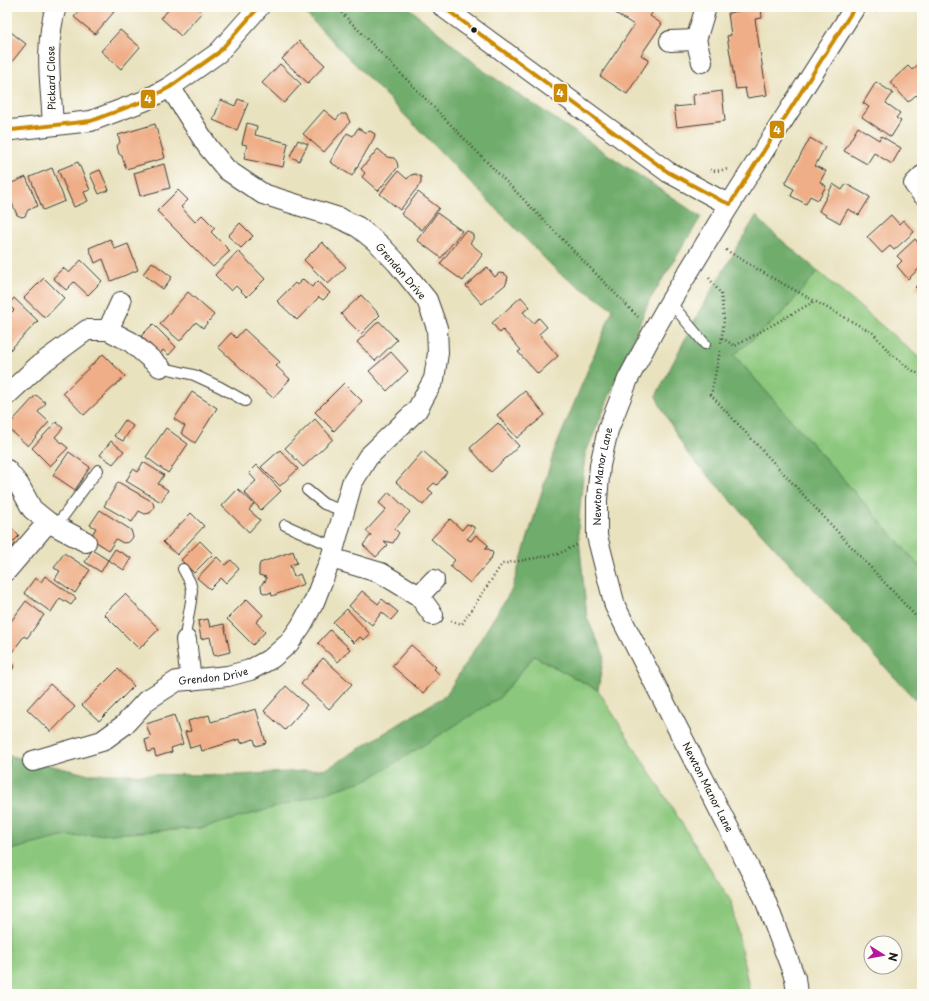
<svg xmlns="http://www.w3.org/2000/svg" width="929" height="1001" viewBox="0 0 929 1001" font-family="'Playpen Sans',sans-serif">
	<rect width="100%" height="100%" fill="#fdfcf7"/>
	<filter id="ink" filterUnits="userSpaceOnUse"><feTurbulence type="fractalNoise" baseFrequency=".025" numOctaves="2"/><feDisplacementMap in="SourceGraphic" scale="8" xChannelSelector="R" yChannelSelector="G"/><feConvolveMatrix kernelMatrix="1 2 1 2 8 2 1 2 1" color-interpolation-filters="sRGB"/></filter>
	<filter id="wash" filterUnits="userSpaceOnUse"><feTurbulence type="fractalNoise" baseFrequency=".012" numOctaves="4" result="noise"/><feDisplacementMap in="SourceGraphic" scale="16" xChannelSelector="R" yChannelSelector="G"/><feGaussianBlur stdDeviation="0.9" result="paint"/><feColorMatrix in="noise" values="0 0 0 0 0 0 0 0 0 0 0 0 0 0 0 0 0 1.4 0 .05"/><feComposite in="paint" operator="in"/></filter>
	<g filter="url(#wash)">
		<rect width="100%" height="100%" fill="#e9e2bf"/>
		<!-- green -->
		<path fill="#8bc77c" stroke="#54724c" d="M756,216L773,233L922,360V569L734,355Z
			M534,656L598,690L732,903L750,994H7V851L61,837L203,828L499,698Z"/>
		<!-- forest -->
		<path fill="#70ac6c" stroke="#466444" d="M312,7H408L484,71L701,217L649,301L585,455L578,529L587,618L604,655L598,690L534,656L499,698L369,779L328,792L203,828L61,837L7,851V755L86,774L238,775L302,771L328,768L446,695L512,589L554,452L613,309L559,273L306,14Z
			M756,216L773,233L818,271L783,313L734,355L922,569V707L687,453L660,405L656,396L700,310Z"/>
		<g id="blocks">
			<!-- building -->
			<path fill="#efae87" d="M83,7H108L114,12L95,34L74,17Z
				M171,7H196L202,12L181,36L161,18Z
				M606,7H656L650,16L662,24L641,55L649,60L627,94L600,76L634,25Z
				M761,7L762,18L755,19L767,95L747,98L745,88L736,89L727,36L731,35L728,13Z
				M7,29L26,44L7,68Z
				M120,30L140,47L121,69L101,51Z
				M299,41L325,65L308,83L282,59Z
				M920,63L922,66V101L916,95L908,102L890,82L908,66L912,70Z
				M280,64L301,84L284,103L262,83Z
				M876,82L893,93L886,103L900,113L896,118L901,121L891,137L862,117L869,107L863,103Z
				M722,91L725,121L677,127L674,107L694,105L693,95Z
				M238,99L248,103L237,130L213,120L221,100L235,106Z
				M324,110L336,120L341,114H346L350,122L324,152L303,134Z
				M247,123L257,126L255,135L288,143L283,167L244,159L247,145L242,144Z
				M155,124L165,158L126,169L122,156L119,154L117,146L120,142L118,135Z
				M858,127L879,140L881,136L901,148L892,164L874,153L867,164L844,151Z
				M358,128L366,133L370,131L375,134L374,138L352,176L330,162L347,133L353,136Z
				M810,138L825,147L815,166L826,171L820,182L826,186L818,200L810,196L806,204L791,196L794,189L785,184Z
				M298,140L308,144L299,161L290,156Z
				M378,149L387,157L394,158L397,162L398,167L378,191L362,177L365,173L361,169Z
				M78,162L90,190L84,192L88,201L74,207L58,170Z
				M164,164L170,188L140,196L134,173Z
				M52,168L65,201L43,210L30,177Z
				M100,170L109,190L99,194L90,174Z
				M398,171L407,179L411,175L416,174L421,177V183L400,210L380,194Z
				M26,177L38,206L28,210L25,216L22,217L17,215L7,191V185Z
				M833,184L842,190L846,184L870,197L859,215L848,209L840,223L819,211Z
				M178,190L188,200L181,207L195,222L202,215L215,228L211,232L230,251L213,267L157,211Z
				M418,192L439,208L422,230L401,214Z
				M437,213L462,231L441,258L417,240Z
				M891,215L899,224L903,220L914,232L894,250L890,246L882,253L867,237Z
				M240,223L253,236L241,248L228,236Z
				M468,231L473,235V239L470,243L483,254L463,281L440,264L464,232Z
				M110,239L115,249L128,244L138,270L111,281L103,259L95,263L89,248Z
				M915,239L922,248V266L908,279L897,266L902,261L897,256Z
				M322,242L346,267L328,284L304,260Z
				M238,251L265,279L247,297L236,286L231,291L215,275Z
				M81,260L102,281L88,295L74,282L66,290L53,278L63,268L69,273Z
				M152,262L172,277L163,289L143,274Z
				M487,267L495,277L499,273L505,274L508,277L506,284L482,304L466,286Z
				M44,278L64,298L45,318L24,298Z
				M303,279L312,287L318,281L330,293L323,300L319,297L297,320L277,301L295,283L297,285Z
				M922,281V294L915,287Z
				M188,292L214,315L203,328L196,322L180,341L160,324Z
				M361,295L380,315L361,334L341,314Z
				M521,297L530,307L523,312L533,323L539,318L547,327L539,334L558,356L538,374L518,352L521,350L503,330L500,333L492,323Z
				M14,298L38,321L7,353V317L14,310L8,305Z
				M379,321L397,340L375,361L357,342Z
				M153,324L176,347L169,355L163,350L160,354L141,336Z
				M244,329L280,362L276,366L290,379L273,398L218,347L231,333L236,338Z
				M391,352L408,371L387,391L369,371Z
				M103,354L125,376L84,415L63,393Z
				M344,383L362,401L334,431L315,412Z
				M525,391L545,415L517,438L497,415Z
				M192,392L217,408L195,443L181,433L185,426L174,419Z
				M36,395L46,403L38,412L49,422L28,446L7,427Z
				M315,419L333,439L303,467L285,448Z
				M125,420L133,426L123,441L114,436Z
				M56,422L63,428L55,437L68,448L50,466L32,448Z
				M498,423L519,446L491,472L470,448Z
				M166,428L188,444L168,473L146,457Z
				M111,441L124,451L113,464L100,455Z
				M280,450L298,469L280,486L261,467Z
				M423,451L447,472L437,485L434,483L428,489L433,493L423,505L396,482Z
				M69,452L90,467L75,490L53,475Z
				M143,462L164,475L158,484L168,490L161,502L126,481L133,469L138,472Z
				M257,465L281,491L261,510L244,492L256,481L249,473Z
				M118,482L153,502L154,507L150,513L145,514L139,511L132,522L104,506Z
				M238,489L254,504L249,510L260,520L249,532L222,506Z
				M389,492L410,512L395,529L399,533L393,543L384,541L388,545L376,557L363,545L371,535L366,531L386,509L379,503Z
				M100,510L131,530L133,537L129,542L123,543L116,539L109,550L90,538L96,528L90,525Z
				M191,513L204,526L177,555L163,542Z
				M450,519L462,530L467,524L470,525L474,527V531L467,539L471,541L476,535L488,545L485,549H489L493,553L491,559L470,583L450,566L455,560L431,539Z
				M7,523L19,536L7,548Z
				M200,541L213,554L194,573L181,560Z
				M115,549L131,558L124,570L108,560L101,572L85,562L92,550L108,560Z
				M293,551L297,563L290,565L294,577L300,574L304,584L272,596L271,592L267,594L262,592L261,586L263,582L266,581V577L259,575V567L260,563Z
				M64,553L90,570L75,593L55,579L60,571L54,568Z
				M217,557L225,565L231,560L239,569L226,583L221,578L210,589L197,578Z
				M45,576L76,598L71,605L60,598L51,612L24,593L35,578L41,582Z
				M362,591L378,604L382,599L398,612L391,620L382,612L372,625L349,606Z
				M125,594L159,629L139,649L104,614Z
				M247,599L263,615L256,622L265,632L253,645L227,619Z
				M26,601L44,615L27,638L24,636L8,658L14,664L13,669L10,672H7V623L9,624Z
				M347,609L370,634L364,640L360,637L354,643L333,622Z
				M208,619L210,627L224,624L230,652L214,656L210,637L201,639L198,621Z
				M330,630L350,649L338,662L318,643Z
				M411,645L436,667L434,669L440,675L423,693L392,666Z
				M323,658L352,684L329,709L301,684Z
				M118,669L134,686L99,721L82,705Z
				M50,684L75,707L51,732L27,709Z
				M286,686L307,705L285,730L264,711Z
				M256,709L266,743L256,746L254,739L241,743L240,739L202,751L200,745L190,748L185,732L191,731L188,721L209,715L211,722Z
				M174,715L183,744L171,748L172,752L156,757L154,750L148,752L145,740L151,738L146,724Z"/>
		</g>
	</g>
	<g filter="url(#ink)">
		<use href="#blocks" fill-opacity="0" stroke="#3b3a34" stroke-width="1"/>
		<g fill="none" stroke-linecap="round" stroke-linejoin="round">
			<!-- lane casing -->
			<g stroke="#3b3a34" stroke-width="12">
				<path id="lane" d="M670,302L705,344
					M160,367L194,375L220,387L245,401
					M307,490L324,504L344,511
					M285,525L334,547
					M56,526L98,470
					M183,569L190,582L192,590L191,601L186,630V640"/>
			</g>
			<!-- street casing -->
			<g stroke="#3b3a34" stroke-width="22">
				<g id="street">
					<path d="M443,7L668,172L720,200L730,204"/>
					<path d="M670,41L696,40"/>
					<path d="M702,62L696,40L706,7"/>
					<path d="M53,125C51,86 44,45 56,7"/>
					<path d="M7,129L12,130L91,121L144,101L170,87L218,53L259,7"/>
					<path d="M922,176L914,184L922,194"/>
					<path d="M108,330L121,302"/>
					<path d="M7,395L38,366L87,330H108L131,342L160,367"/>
					<path d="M7,470L19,485L32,509L48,522L86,542"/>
					<path d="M331,558L381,573L419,596L433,615"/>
					<path d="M7,570L48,522"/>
					<path d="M419,596L434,580"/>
					<path d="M186,640L191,680"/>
					<path id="s1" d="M33,761L102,741L124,725L147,700L177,681L228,676L250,670L272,658L289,643L301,626L314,602L331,558L352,483L368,457L417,410L434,379L438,353L437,328L427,300L397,263L379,244L358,227L339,218L263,194L227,170L208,147L170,87"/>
					<path id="s2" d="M797,994L795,978L764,897L615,606L597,536V500L600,465L608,430L628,379L653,332L670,302L730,204L855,7"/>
				</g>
			</g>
			<!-- path -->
			<path stroke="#3b3a34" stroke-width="2.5" stroke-dasharray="1 3" stroke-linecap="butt" d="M336,7L638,317
				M875,12L879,7
				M710,170L716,171L729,169
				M726,250L767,275L873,333L889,352L907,367L922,376
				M709,278L721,294L724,320L721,343
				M722,338L735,346L815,301
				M720,351L711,395L922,623
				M451,621L462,624L502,564L558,554L579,544
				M7,763H14"/>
			<!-- lane -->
			<use href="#lane" stroke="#fff" stroke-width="10"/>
			<!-- street -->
			<use href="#street" stroke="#fff" stroke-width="20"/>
			<!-- bus-1 casing -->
			<g stroke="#fdfcf7" stroke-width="7">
				<path id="bus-1" d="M443,7L668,172L720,200L730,204L855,7
					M7,129L12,130L91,121L144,101L170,87L218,53L259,7"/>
			</g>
			<!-- bus-1 -->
			<use href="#bus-1" stroke="#cb8a06" stroke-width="4"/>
		</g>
	</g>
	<!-- markers -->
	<circle fill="#1c1c1c" stroke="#fdfcf7" stroke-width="1.5" cx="474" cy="30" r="3.5"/>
	<g text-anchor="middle" stroke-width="3.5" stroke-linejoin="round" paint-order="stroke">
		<!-- street labels -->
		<g font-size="10" fill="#1c1c1c" stroke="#fdfcf7">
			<text transform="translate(51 78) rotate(-91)" y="4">Pickard Close</text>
			<text transform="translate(401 271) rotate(49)" y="4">Grendon Drive</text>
			<text dy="4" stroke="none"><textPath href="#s2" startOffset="562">Newton Manor Lane</textPath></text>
			<text dy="4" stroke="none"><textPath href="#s1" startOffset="205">Grendon Drive</textPath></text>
			<text transform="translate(708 787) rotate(63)" y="4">Newton Manor Lane</text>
		</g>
	</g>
	<g stroke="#fdfcf7" stroke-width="1.5">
		<rect x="553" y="83" width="15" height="20" rx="4" fill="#cb8a06"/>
		<rect x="140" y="89" width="16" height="20" rx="4" fill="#cb8a06"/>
		<rect x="769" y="120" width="16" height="19" rx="4" fill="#cb8a06"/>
	</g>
	<g font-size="11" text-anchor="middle" font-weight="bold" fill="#fff">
		<text x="560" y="97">4</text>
		<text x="148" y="103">4</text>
		<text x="777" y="134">4</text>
	</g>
	<!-- margin -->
	<rect width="929" height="1001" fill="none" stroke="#fdfcf7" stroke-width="24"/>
	<!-- north arrow -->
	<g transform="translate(883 955) rotate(101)"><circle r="19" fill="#fdfcf7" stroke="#a3a29f"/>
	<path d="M0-3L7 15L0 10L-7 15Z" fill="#b5179e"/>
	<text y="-6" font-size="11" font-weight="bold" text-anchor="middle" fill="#1c1c1c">N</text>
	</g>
</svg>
